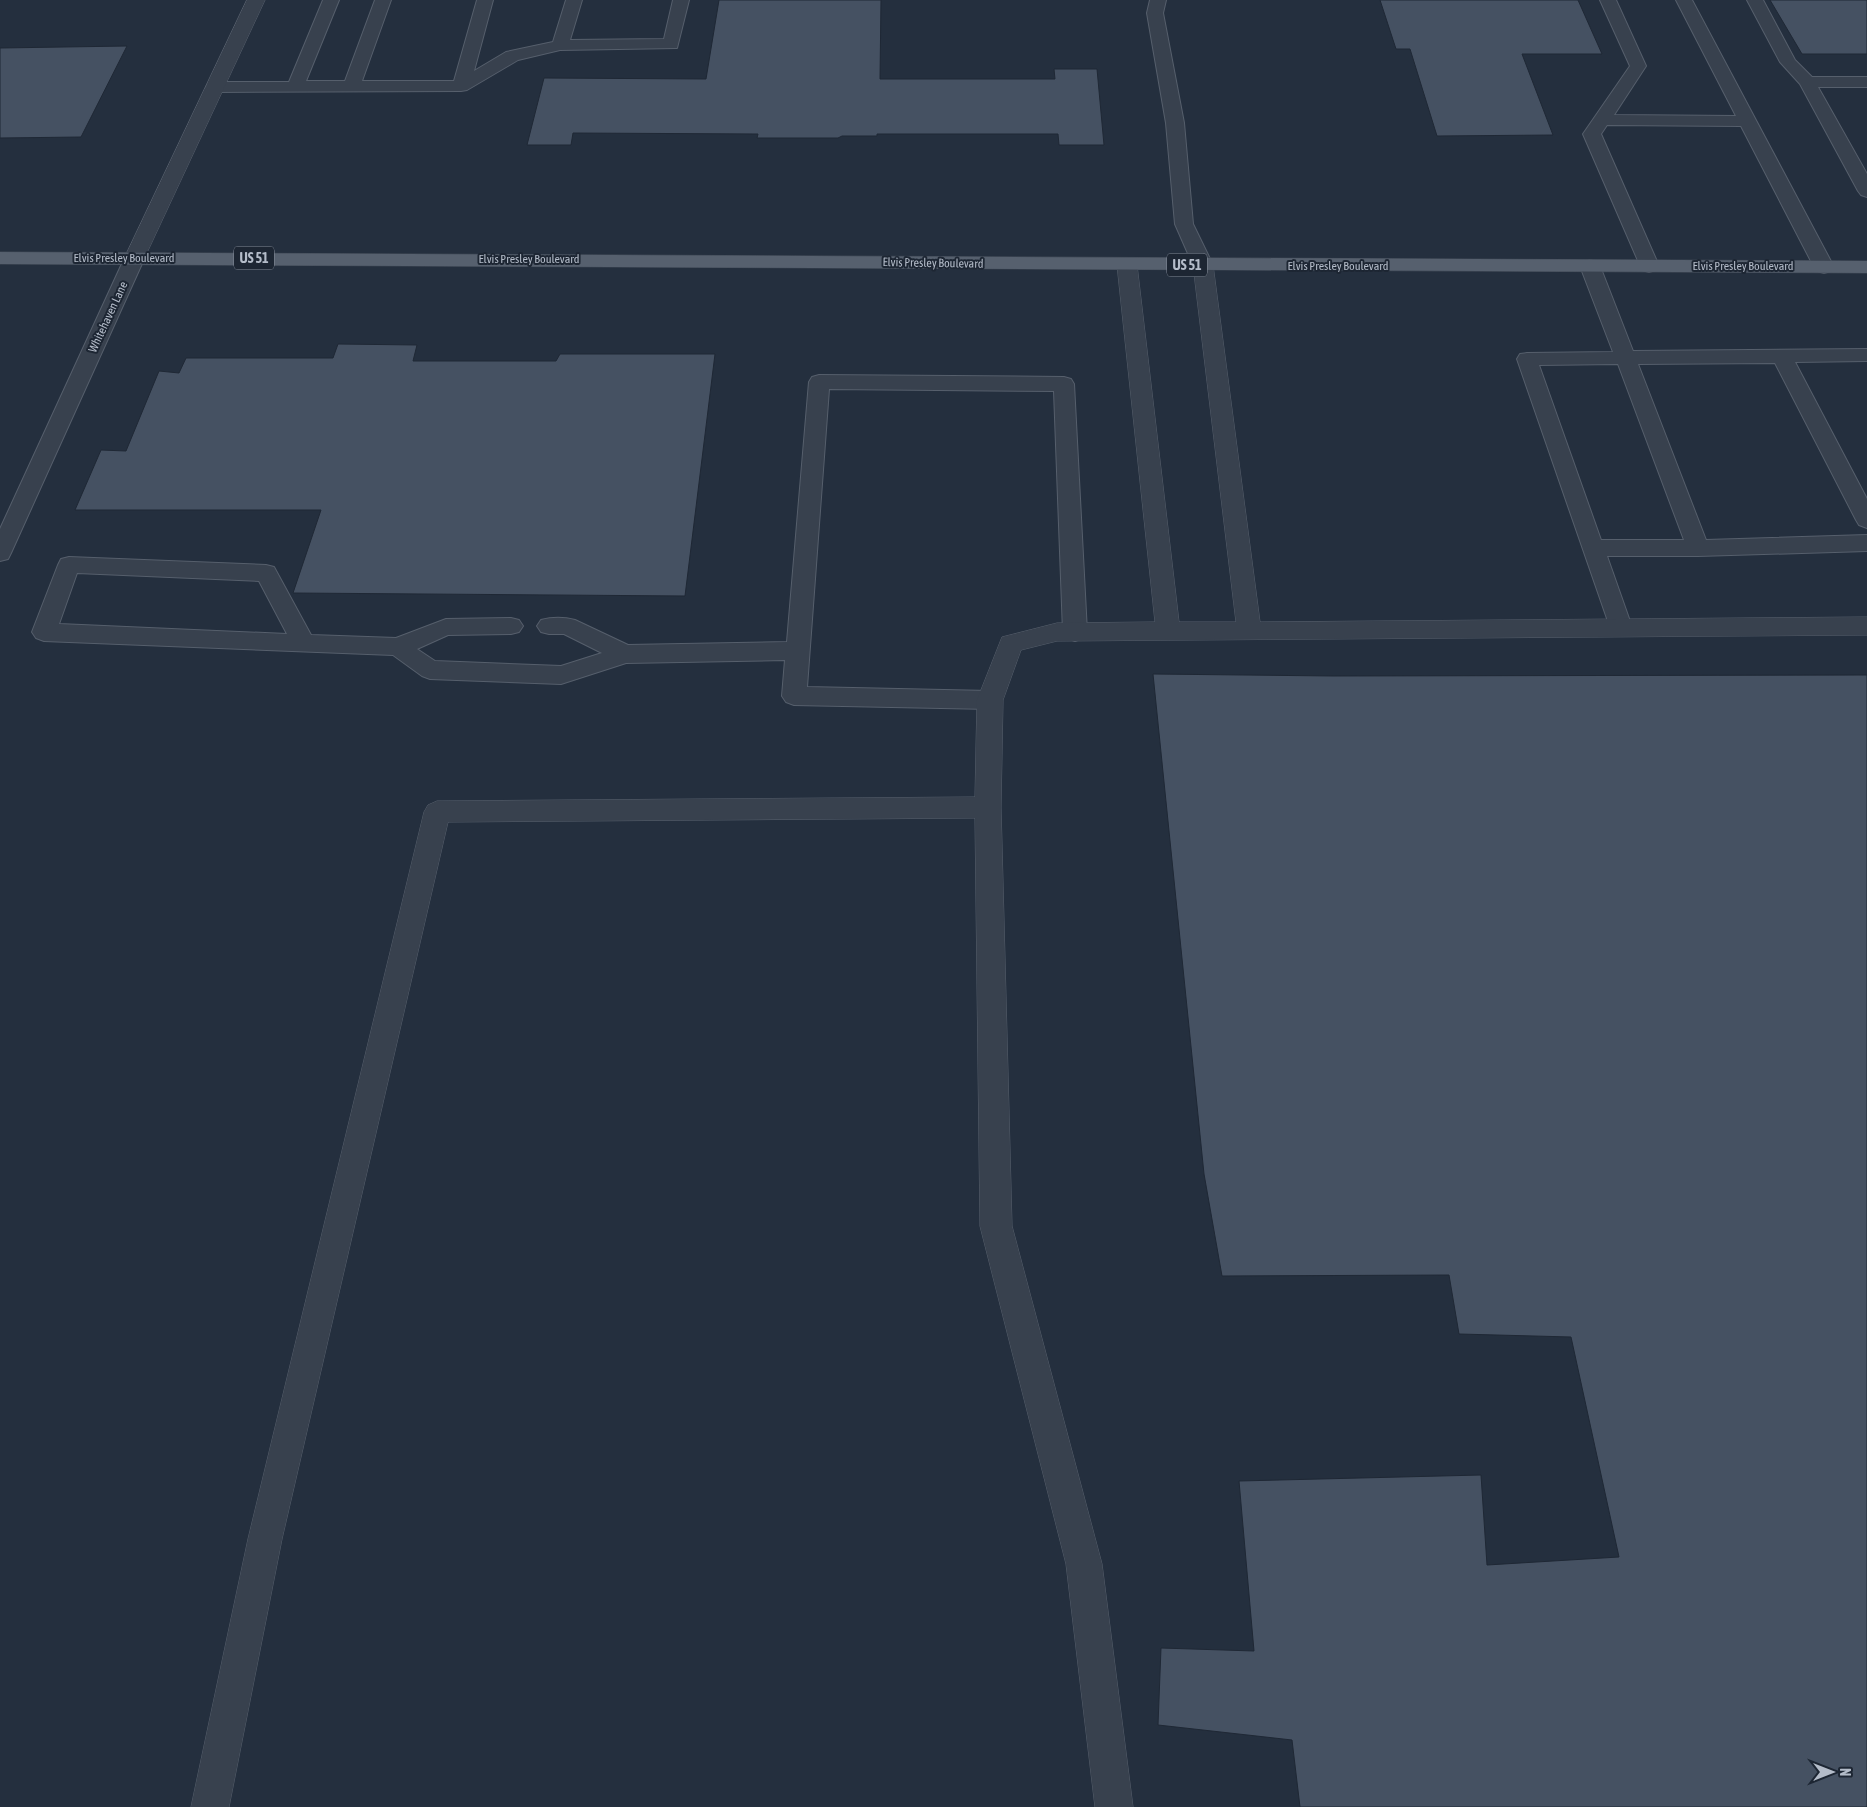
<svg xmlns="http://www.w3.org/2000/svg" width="1867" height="1807" viewBox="0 0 1867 1807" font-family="'Asap Condensed',sans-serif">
	<rect width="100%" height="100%" fill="#242f3e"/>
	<!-- building -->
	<path fill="#455162" stroke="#1f2835" d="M719,0H881L880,79H1055L1054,69H1097L1104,145H1059L1058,134H877V136H842L838,138H757L758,134L573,133L571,145H527L544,78L706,79Z
		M1380,0H1578L1602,54H1522L1553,135L1437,136L1410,49H1396Z
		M1770,0H1867V54H1802Z
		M127,46L81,137L0,138V48Z
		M338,344L417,345L413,361H556L560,354H715L685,596L293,593L321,510H75L101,450L126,451L159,371L179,373L186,358H333Z
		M1153,674L1333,676L1867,675V1807H1300L1292,1740L1158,1725L1161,1648L1254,1651L1239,1481L1481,1475L1487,1565L1619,1557L1571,1337L1459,1334L1449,1275L1222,1276L1204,1174Z"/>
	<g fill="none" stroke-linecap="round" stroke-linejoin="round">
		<!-- lane casing -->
		<g stroke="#565f6c" stroke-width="2">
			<path id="lane" d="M323,0H339L306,81H345L375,0H391L362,81H454L477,0H493L474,71L506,52L553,42L566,0H582L570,40L664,39L673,0H689L677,48L560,50L518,60L467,90L461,91L215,92L209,91L206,87L209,83L215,82H289Z
				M1150,0H1166L1163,13L1184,123L1193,224L1213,265L1210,269L1203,271L1196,269L1193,265L1175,224L1166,123L1147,13Z
				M1600,0H1616L1646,66L1614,115L1736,116L1676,0H1692L1834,267L1831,271L1824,273L1817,271L1814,267L1741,126L1607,125L1601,134L1659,266L1656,270L1649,272L1642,270L1583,134L1630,66Z
				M1747,0H1763L1795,60L1812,77H1867V87H1818L1867,174V197L1861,195L1858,191L1800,84L1780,62Z
				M135,251L142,253L145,257L11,553L8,559L0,561V529L125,257L128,253Z
				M1590,260L1597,262L1600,266L1633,351L1867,349V361L1795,362L1867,499V528L1859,525L1856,520L1775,363L1638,364L1706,540L1867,535V551L1698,556H1607L1632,627L1628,633L1620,635L1612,633L1517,359L1520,354L1527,353L1613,352L1580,266L1583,262ZM1618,364L1684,540H1601L1539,365Z
				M819,375L1064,377L1071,379L1074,384L1087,632L1083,638L1075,641L1067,638L1063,632L1054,391L829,389L807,687L990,691L998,694L1002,700L998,706L990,709L794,705L786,702L782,696L785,660L626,663L561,684L430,679L422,676L393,655L44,641L36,638L32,632L58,565L61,559L69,557L266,565L274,567L311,635L396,638L446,619L511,618L519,620L523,626L519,632L511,634L448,635L417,649L435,661L561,666L602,653L564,634H549L541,632L537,626L541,620C552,617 564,617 575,620L628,645L787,642L809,382L812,377ZM77,573L259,581L287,634L59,624Z"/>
		</g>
		<!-- street casing -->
		<g stroke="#565f6c" stroke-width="1">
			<path id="street" d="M247,0H265L145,257L142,261L135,263L128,261L125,257Z
				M1127,259L1134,261L1137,265L1179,622H1236L1193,265L1196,261L1203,259L1210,261L1213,265L1260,622L1867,617V635L1057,641L1021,650L1003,700L1001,807L1012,1226L1102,1564L1133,1807H1095L1066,1564L980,1226L975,818L448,822L282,1539L229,1807H191L248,1539L424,812L428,805L437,801L975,797L977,700L1002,637L1057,623L1155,622L1117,265L1120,261Z"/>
		</g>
		<!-- primary casing -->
		<g stroke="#414a57" stroke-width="1">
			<path id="primary" d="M0,252L1867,261V273L0,264Z"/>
		</g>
		<!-- lane -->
		<use href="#lane" fill="#38414e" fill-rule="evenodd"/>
		<!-- street -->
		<use href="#street" fill="#38414e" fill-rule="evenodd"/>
		<!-- primary -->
		<use href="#primary" fill="#56606e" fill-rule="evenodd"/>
	</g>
	<g text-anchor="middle" stroke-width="4" stroke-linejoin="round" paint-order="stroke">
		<!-- far-street labels -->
		<g font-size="12" fill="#b4bcc9" stroke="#1d2633">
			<text x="124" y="262">Elvis Presley Boulevard</text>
			<text x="529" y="263">Elvis Presley Boulevard</text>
			<text transform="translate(933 263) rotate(1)" y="4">Elvis Presley Boulevard</text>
			<text x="1338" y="270">Elvis Presley Boulevard</text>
			<text x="1743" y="270">Elvis Presley Boulevard</text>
			<text transform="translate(108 317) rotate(-65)" y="4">Whitehaven Lane</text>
		</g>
		<!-- shield labels -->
		<g fill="#1d2633" stroke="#878f9c" stroke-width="1">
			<rect x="234" y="246.5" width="40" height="23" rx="4"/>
			<rect x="1167" y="253.5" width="40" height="23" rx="4"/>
		</g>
		<g font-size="14" font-weight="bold" fill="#b4bcc9">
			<text x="254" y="263">US 51</text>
			<text x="1187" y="270">US 51</text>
		</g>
	</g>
	<!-- north arrow -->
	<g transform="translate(1832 1772) rotate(90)" stroke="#1d2633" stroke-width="4" paint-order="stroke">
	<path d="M0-4L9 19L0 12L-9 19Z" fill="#b4bcc9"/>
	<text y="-8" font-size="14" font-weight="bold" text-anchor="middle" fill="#b4bcc9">N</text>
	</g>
</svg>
